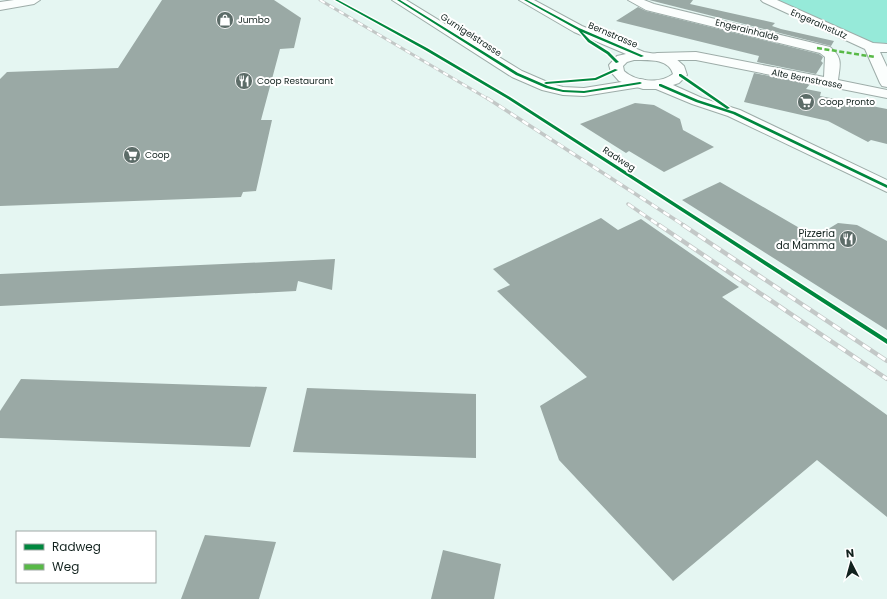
<svg xmlns="http://www.w3.org/2000/svg" width="887" height="599" viewBox="0 0 887 599" font-family="Poppins,sans-serif">
	<rect width="100%" height="100%" fill="#e5f6f2"/>
	<!-- forest -->
	<path fill="#96ead9" d="M771,0H887V45H872Z"/>
	<!-- building -->
	<path fill="#9aa9a5" d="M162,0H274L301,18L294,48L280,49L261,120H272L256,191L243,192L241,197L0,206V79L7,72L118,68Z
		M649,0H693L690,4L775,23L772,26L781,29L834,41L831,46Z
		M638,7L646,11L819,54L823,57L821,61L823,63L816,74L757,62L759,56L616,21Z
		M754,73L810,84L806,89L821,92L820,96L887,109V144L871,140L868,142L828,121L744,102Z
		M635,103L654,105L680,119L683,130L714,147L664,172L629,151L626,153L580,124Z
		M720,182L815,237L838,223L857,225L887,241V330L682,200Z
		M601,218L618,230L641,219L739,287L722,297L887,415V517L817,460L673,581L559,460L540,406L587,377L497,291L510,285L493,269Z
		M335,259L332,290L298,281L296,291L0,306V274Z
		M21,379L267,387L250,447L0,438V411Z
		M307,388L476,394V458L293,452Z
		M205,535L276,542L259,599H181Z
		M443,550L501,564L494,599H431Z"/>
	<g fill="none" stroke-linecap="round" stroke-linejoin="round">
		<!-- minor casing -->
		<g stroke="#9daca8" stroke-width="2">
			<path id="minor" d="M628,0H644L654,4L830,47C843,58 840,64 838,80L887,90V98L696,60H652L650,57L652,54L657,53L696,52L824,77L825,57L820,53L646,10Z
				M761,0H777L873,43L887,44V52H880L887,67V87L882,86L880,83L865,49L763,2Z"/>
		</g>
		<!-- secondary casing -->
		<g stroke="#9daca8" stroke-width="2">
			<path id="secondary" d="M14,0H40L34,4L0,10V2Z
				M392,0H406L522,71L552,84L563,87L584,88L640,79L645,80L647,83L645,86L640,87L584,96L563,95L542,90L512,77Z"/>
		</g>
		<!-- primary casing -->
		<g stroke="#9daca8" stroke-width="2">
			<path id="primary" d="M519,0H534L582,26L644,52L674,57L684,66L687,75L679,83L673,85L702,98L740,110L887,180V192L728,116L692,104L656,89H643L619,81L611,72L609,65L617,56L626,54L574,32ZM634,60C647,60 669,58 673,74C660,84 636,82 624,71L623,66L627,62Z"/>
		</g>
		<!-- minor -->
		<use href="#minor" fill="#fbfefd" fill-rule="evenodd"/>
		<!-- secondary -->
		<use href="#secondary" fill="#fbfefd" fill-rule="evenodd"/>
		<!-- primary -->
		<use href="#primary" fill="#fbfefd" fill-rule="evenodd"/>
		<!-- rail-far2 casing -->
		<g stroke="#c3c8c7" stroke-width="3">
			<path id="rail-far2" d="M320,0L488,99"/>
		</g>
		<!-- rail-far1 casing -->
		<g stroke="#c3c8c7" stroke-width="3.5">
			<path id="rail-far1" d="M487,98L685,226
				M628,204L660,226"/>
		</g>
		<!-- rail casing -->
		<g stroke="#c3c8c7" stroke-width="4.5">
			<path id="rail" d="M659,225L887,379
				M683,225L887,361"/>
		</g>
		<!-- rail-far2 -->
		<use href="#rail-far2" stroke="#fff" stroke-width="2" stroke-dasharray="5.5" stroke-linecap="butt"/>
		<!-- rail-far1 -->
		<use href="#rail-far1" stroke="#fff" stroke-width="2.5" stroke-dasharray="7" stroke-linecap="butt"/>
		<!-- rail -->
		<use href="#rail" stroke="#fff" stroke-width="3" stroke-dasharray="9" stroke-linecap="butt"/>
		<!-- quiet -->
		<path stroke="#58b947" stroke-width="2.5" stroke-dasharray="5 2.5" stroke-linecap="butt" d="M817,48L875,57"/>
		<!-- cycleway casing -->
		<g stroke="#fff" stroke-width="3">
			<path id="cycleway" d="M335,0H338L427,48L510,97L887,339V344L508,99L425,50Z
				M397,0H400L518,73L548,86L563,90L584,91L640,82L642,83L640,84L584,93L563,92L546,88L516,75Z
				M524,0H527L579,28L644,56L641,57L582,32L590,40L609,52L619,62L616,63L607,54L588,42L578,30Z
				M615,69L618,70L596,80L546,84L544,83L546,82L595,78Z
				M679,74H681L730,108L727,109L679,76Z
				M659,84H661L698,100L735,112L887,185V188L733,114L696,102L659,86Z"/>
		</g>
		<!-- cycleway -->
		<use href="#cycleway" fill="#00873e" fill-rule="evenodd"/>
	</g>
	<!-- icons -->
	<defs>
		<g id="shop-disc" transform="scale(0.9)"><circle r="9.5" fill="#5c6c68" stroke="#fff"/><path d="M-5-2.5h2.3a2.7 3.5 0 0 1 5.4 0H5L5.5 6h-11ZM-1.5-2.5h3a1.5 2.3 0 0 0-3 0Z" fill="#fff"/></g>
		<g id="restaurant-disc" transform="scale(0.9)"><circle r="9.5" fill="#5c6c68" stroke="#fff"/><path d="M-5-6h1v4h1v-4h1v4h1v-4h1v5L-1.5 .5V6h-2V.5L-5-1ZM5-6V6H3V1.5H1.5Q1.5-4 5-6Z" fill="#fff"/></g>
		<g id="supermarket-disc" transform="scale(0.9)"><circle r="9.5" fill="#5c6c68" stroke="#fff"/><path d="M-6-5.5h2.5l.6 2H6L4.5 2H-2.5L-4.4-4H-6ZM-1.5 3.2a1.3 1.3 0 1 0 .1 0ZM3 3.2a1.3 1.3 0 1 0 .1 0Z" fill="#fff"/></g>
	</defs>
	<g fill-rule="evenodd">
		<use href="#shop-disc" x="225" y="20"/>
		<use href="#restaurant-disc" x="244" y="81"/>
		<use href="#supermarket-disc" x="806" y="102"/>
		<use href="#supermarket-disc" x="132" y="155"/>
		<use href="#restaurant-disc" x="848" y="239"/>
	</g>
	<g text-anchor="middle" stroke-width="4" stroke-linejoin="round" paint-order="stroke">
		<!-- far-poi labels -->
		<g font-size="9" fill="#12221e" stroke="#fff" text-anchor="start">
			<text x="238" y="23">Jumbo</text>
			<text x="257" y="84">Coop Restaurant</text>
			<text x="819" y="105">Coop Pronto</text>
			<text x="145" y="158">Coop</text>
		</g>
		<!-- far-street labels -->
		<g font-size="9" fill="#12221e" stroke="#fff">
			<text transform="translate(819 24) rotate(24)" y="3">Engerainstutz</text>
			<text transform="translate(747 30) rotate(14)" y="3">Engerainhalde</text>
			<text transform="translate(471 35) rotate(33)" y="3">Gurnigelstrasse</text>
			<text transform="translate(613 35) rotate(23)" y="3">Bernstrasse</text>
			<text transform="translate(807 79) rotate(11)" y="3">Alte Bernstrasse</text>
			<text transform="translate(619 159) rotate(33)" y="3">Radweg</text>
		</g>
		<!-- poi labels -->
		<g font-size="10" fill="#12221e" stroke="#fff" text-anchor="end">
			<text x="835" y="237">Pizzeria<tspan x="835" dy="12">da Mamma</tspan></text>
		</g>
	</g>
	<!-- legend -->
	<rect x="16" y="531" width="140" height="52" fill="#ffffff" stroke="#a0a7a5"/>
	<rect x="24" y="544" width="20" height="6" fill="#00873e" stroke="#a0a7a5"/>
	<text x="52" y="551" font-size="12" fill="#12221e">Radweg</text>
	<rect x="24" y="564" width="20" height="6" fill="#58b947" stroke="#a0a7a5"/>
	<text x="52" y="571" font-size="12" fill="#12221e">Weg</text>
	<!-- north arrow -->
	<g transform="translate(851 563) rotate(354)" stroke="#ffffff" stroke-width="3" paint-order="stroke">
	<path d="M0-3L7 15L0 10L-7 15Z" fill="#12221e"/>
	<text y="-6" font-size="11" font-weight="bold" text-anchor="middle" fill="#12221e">N</text>
	</g>
</svg>
